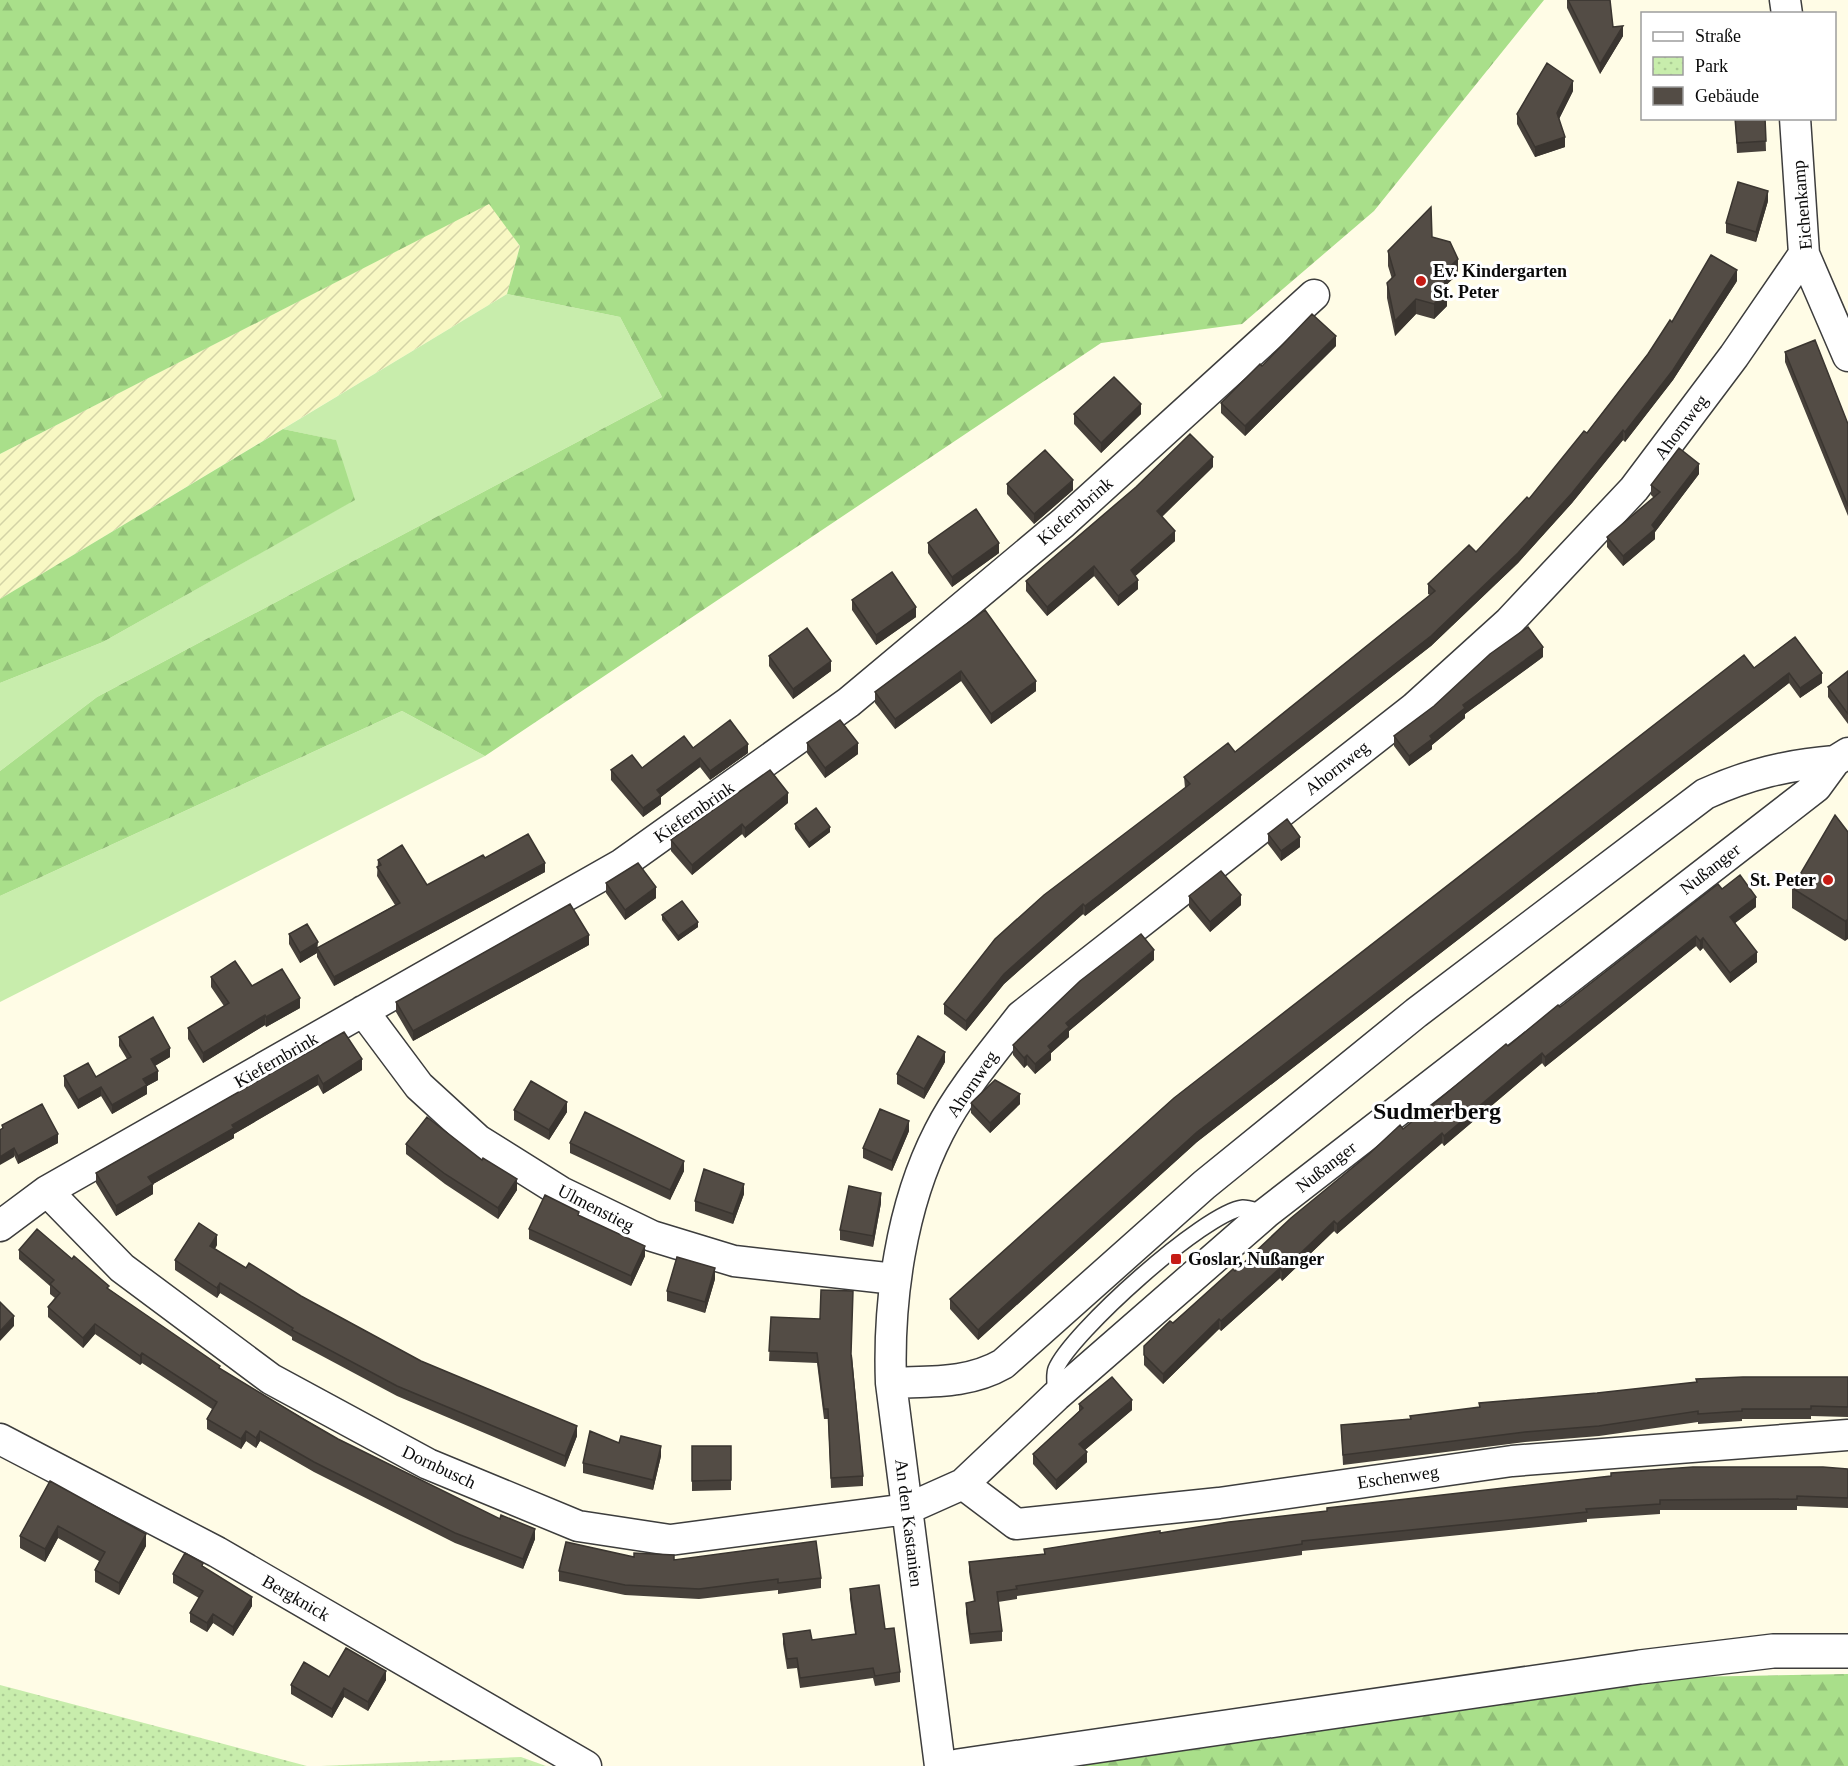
<svg xmlns="http://www.w3.org/2000/svg" width="1848" height="1766" viewBox="0 0 1848 1766" font-family="Georgia,serif">
	<defs>
		<pattern id="farmland-furrows" width="10" height="10" patternUnits="userSpaceOnUse" patternTransform="scale(1.5)"><rect width="10" height="10" fill="#f8f8c3"/><path d="M-1 1l2-2M0 10L10 0M9 11l2-2" fill="none" stroke="#d3d3a6"/></pattern>
		<pattern id="forest-firs" width="22" height="20" patternUnits="userSpaceOnUse" patternTransform="scale(1.5)"><rect width="22" height="20" fill="#a9df8a"/><path d="M5 1l3.5 6h-7zM16 11l3.5 6h-7z" fill="#90be76"/></pattern>
		<pattern id="park-dots" width="8" height="8" patternUnits="userSpaceOnUse" patternTransform="scale(1.5)"><rect width="8" height="8" fill="#c8edac"/><path d="M2 2h.1M6 6h.1" fill="none" stroke="#aaca93" stroke-width="1.8" stroke-linecap="round"/></pattern>
	</defs>
	<rect width="100%" height="100%" fill="#fffce6"/>
	<!-- farmland -->
	<path fill="url(#farmland-furrows)" d="M490,203L520,246L507,294L0,599V454Z"/>
	<!-- grass -->
	<path fill="#c8edac" d="M507,294L620,317L662,397L97,697L0,771V683L103,642L354,500L335,440L283,429Z
		M402,711L485,756L0,1002V896Z"/>
	<!-- forest -->
	<path fill="url(#forest-firs)" d="M0,0H1544L1374,211L1242,324L1101,343L485,756L402,711L0,896V771L97,697L662,397L620,317L507,294L520,246L489,204L0,454Z
		M283,429L336,440L355,500L103,642L0,683V599Z
		M1848,1674V1766H1035L1688,1677Z"/>
	<!-- park -->
	<path fill="url(#park-dots)" d="M0,1685L307,1766H0Z
		M521,1757L546,1766H321Z"/>
	<g fill="none" stroke-linecap="round" stroke-linejoin="round">
		<!-- service casing -->
		<g stroke="#3d3d3d" stroke-width="18">
			<path id="service" d="M1056,1396C1056,1388 1053,1377 1056,1369C1070,1334 1205,1212 1243,1208C1250,1208 1259,1212 1266,1213"/>
		</g>
		<!-- minor casing -->
		<g stroke="#3d3d3d" stroke-width="33">
			<path id="minor" d="M1785,0L1787,14
				M1795,118L1804,254L1848,356
				M363,1011L419,1086L478,1140L561,1192L652,1236L734,1261L895,1279
				M47,1191L122,1268L271,1379L428,1464L578,1526L670,1540L907,1509L963,1484L1056,1396L1266,1213L1816,787L1835,761L1848,753
				M0,1226L47,1191L622,864L849,702L1063,523L1314,295
				M891,1383C931,1381 968,1384 1003,1364L1204,1185L1416,1013L1705,794C1749,774 1787,765 1835,761
				M0,1439L217,1552L586,1766
				M963,1484L1016,1524L1219,1503L1512,1461L1848,1435
				M940,1766L891,1383C888,1301 901,1206 939,1132C959,1092 993,1052 1021,1016L1414,708L1509,622L1634,489L1734,356L1804,254"/>
		</g>
		<!-- tertiary casing -->
		<g stroke="#3d3d3d" stroke-width="36">
			<path id="tertiary" d="M958,1766L1640,1667L1773,1651H1848"/>
		</g>
		<!-- service -->
		<use href="#service" stroke="#fff" stroke-width="15"/>
		<!-- minor -->
		<use href="#minor" stroke="#fff" stroke-width="30"/>
		<!-- tertiary -->
		<use href="#tertiary" stroke="#fff" stroke-width="33"/>
	</g>
	<!-- wall -->
	<path fill="#47413b" d="M1567,0H1610L1613,27L1623,36L1600,74L1567,8Z
		M1573,91L1559,119L1565,147L1535,157L1517,124V114Z
		M1735,118H1765L1766,151L1737,153Z
		M1768,201L1756,242L1726,233V223Z
		M1432,237L1458,274L1446,285L1447,306L1434,319L1416,314L1395,336L1387,298V283L1392,279L1388,266V251Z
		M1737,281L1673,380L1625,442L1623,440L1572,503L1518,563L1431,646L1085,916L1083,914L1004,984L966,1031L944,1014V1004L1185,788L1184,777L1235,752L1430,595L1428,594V584L1476,552L1529,499L1587,433L1672,322Z
		M1336,346L1245,436L1221,413V403L1262,366Z
		M1785,352L1848,424V516L1785,362Z
		M1074,414H1141L1101,453L1074,424Z
		M1213,467L1162,517L1175,541L1135,576L1138,589L1118,606L1094,576L1047,616L1026,591V581Z
		M1699,474L1655,532V539L1623,566L1607,547V537L1654,498L1651,495V485Z
		M1007,484L1073,490L1034,524L1007,494Z
		M928,543L999,553L952,587L928,553Z
		M852,600L916,617L876,645L852,610Z
		M985,610L1036,691L991,724L961,681L895,729L875,703V692Z
		M1795,637L1822,683L1800,698L1789,683L1197,1142L978,1340L950,1309V1299L1754,668Z
		M769,656L831,671L793,699L769,666Z
		M1543,657L1465,714V718L1432,745V749L1409,766L1394,746V736Z
		M1848,671V724L1828,697V687Z
		M807,743L858,754L825,778L807,753Z
		M693,748L748,753L710,780L700,767L661,797V804L643,817L611,780V770L642,768Z
		M788,803L745,838L742,834L692,875L671,851V840Z
		M795,824L830,832L809,848L795,829Z
		M1848,832L1845,941L1792,908V888Z
		M1268,834L1300,847L1281,861L1268,844Z
		M485,858L545,872L334,986L317,957V953L300,963L289,944V934L318,948L395,905L377,876L378,860L427,885Z
		M606,883L656,898L625,920L606,893Z
		M1722,889L1756,907L1735,923L1757,962L1730,983L1703,948L1700,951L1696,946L1545,1067L1542,1063L1444,1146L1442,1143L1337,1234L1334,1231L1282,1281L1280,1278L1221,1331L1219,1329L1163,1384L1144,1365V1346L1235,1271L1403,1129L1508,1046Z
		M1189,896L1241,905L1210,932L1189,907Z
		M662,915L698,927L678,941L662,920Z
		M589,945L413,1041L396,1012V1002Z
		M1154,960L1069,1031V1037L1051,1053V1060L1035,1074L1027,1065L1024,1068L1013,1055V1045Z
		M211,977L252,986L300,1008L266,1027L265,1025L203,1063L188,1039V1028L224,1006L211,987Z
		M344,1032L362,1070L323,1094L318,1085L234,1134V1138L153,1184V1194L116,1216L96,1183V1173Z
		M119,1037L170,1057L155,1066L158,1080L147,1086V1094L112,1114L101,1096L78,1109L64,1086V1076L96,1077L127,1059L119,1046Z
		M945,1062L924,1099L897,1084V1074Z
		M971,1103L1020,1104L990,1133L971,1113Z
		M514,1110L567,1112L549,1140L514,1120Z
		M2,1125L58,1143L18,1164L2,1129Z
		M909,1131L892,1171L863,1158V1148Z
		M570,1143L684,1171L670,1200L570,1153Z
		M406,1144L517,1190L498,1219L445,1184L406,1154Z
		M744,1194L733,1224L695,1211V1201Z
		M881,1203L873,1247L840,1240V1230Z
		M579,1216L645,1256L631,1286L529,1239V1229Z
		M217,1245L215,1249L246,1268L301,1296L421,1361L577,1436L565,1467L397,1396L292,1340V1337L220,1293L217,1298L175,1270V1260Z
		M19,1250L109,1289L220,1369L338,1439L535,1539L523,1569L455,1543L314,1472L260,1441L256,1448L246,1441L241,1449L207,1429V1419L212,1409L142,1363L140,1365L95,1334L83,1348L48,1317V1307L55,1298L50,1294V1286L19,1259Z
		M715,1279L705,1313L667,1301V1291Z
		M771,1317L852,1355L863,1476V1486L831,1488L828,1419H824L817,1363L769,1361Z
		M1848,1377V1417L1811,1416V1419H1742V1421L1698,1424V1422L1599,1436L1525,1442L1343,1465L1341,1425L1410,1419L1479,1407V1403Z
		M1079,1404L1132,1410L1085,1450L1087,1462L1056,1490L1033,1464V1454L1079,1411Z
		M619,1443L661,1456L653,1490L583,1473V1463Z
		M692,1446H731V1490L692,1491Z
		M1848,1469V1508L1797,1506V1510H1660V1514L1587,1519V1522L1302,1551V1555L1017,1596V1599L998,1602L1002,1631V1641L970,1644L966,1613V1603L974,1602L969,1572V1562L1044,1554V1549L1160,1533Z
		M50,1481L146,1546L119,1595L95,1582V1570L99,1561L58,1538L45,1562L20,1548V1536Z
		M634,1557L674,1560L821,1578V1588L778,1594V1590L699,1599L625,1595L559,1581V1571Z
		M203,1567L252,1606L233,1636L213,1623L207,1632L190,1622V1613L199,1598L173,1583V1574Z
		M850,1589L885,1629L900,1672V1682L875,1686L873,1678L800,1688L797,1668L787,1669L783,1644V1634L812,1640L855,1634L850,1599Z
		M329,1677L386,1680L368,1711L344,1697L332,1718L291,1694V1685Z"/>
	<!-- shaded-wall -->
	<path fill="#3a3530" d="M1623,26V36L1600,74V64Z
		M1573,81V91L1557,123V113Z
		M1565,137V147L1535,157V147Z
		M1768,191V201L1756,242V232Z
		M1458,259V274L1443,288V273Z
		M1737,270V281L1673,380L1625,442V432Z
		M1447,291V306L1434,319V304Z
		M1416,299V314L1395,336V321Z
		M1336,336V346L1245,436V426Z
		M1141,404V414L1101,453V443Z
		M1623,430V440L1572,503L1518,563L1431,646L1085,916V906Z
		M1213,457V467L1157,521V511Z
		M1699,464V474L1655,532V539L1623,566V556L1652,525Z
		M1073,480V490L1034,524V514Z
		M1175,531V541L1131,580V570Z
		M999,543V553L952,587V577Z
		M1094,566V576L1047,616V607Z
		M1138,580V589L1118,606V596Z
		M916,607V617L876,645V635Z
		M1543,647V657L1465,714V718L1432,745V749L1409,766V756L1463,705Z
		M831,661V671L793,699V689Z
		M961,671V681L895,729V719Z
		M1789,673V683L1197,1142L978,1340V1330L1197,1132Z
		M1822,673V683L1800,698V688Z
		M1036,681V691L991,724V714Z
		M858,743V754L825,778V768Z
		M748,744V753L710,780V771Z
		M700,758V767L661,797V804L643,817V808L657,790Z
		M788,793V803L745,838V828Z
		M742,824V834L692,875V865Z
		M830,827V832L809,848V843Z
		M1300,837V847L1281,861V851Z
		M545,863V872L334,986V977Z
		M656,887V898L625,920V910Z
		M1241,895V905L1210,932V922Z
		M1756,897V907L1730,927V917Z
		M1083,904V914L1004,984L966,1031V1021L1004,974Z
		M1848,919V939L1845,941V921Z
		M698,922V927L678,941V936Z
		M589,935V945L413,1041V1031Z
		M1696,936V946L1545,1067V1057Z
		M1703,938V948L1700,951V941Z
		M318,942L317,953L300,963V953Z
		M1154,950V960L1069,1031V1037L1051,1053V1060L1035,1074V1064L1048,1046L1066,1023Z
		M1757,952V962L1730,983V973Z
		M300,998V1008L266,1027V1017Z
		M265,1015V1025L203,1063V1053Z
		M170,1048V1057L151,1068V1059Z
		M945,1052V1062L924,1099V1089Z
		M1542,1053V1063L1444,1146V1136Z
		M1027,1055V1065L1024,1068V1058Z
		M362,1059V1070L323,1094V1084Z
		M158,1071V1080L147,1086V1094L112,1114V1105L143,1079Z
		M318,1075V1085L234,1134V1138L148,1187V1177L232,1125Z
		M101,1087V1096L78,1109V1100Z
		M1020,1094V1104L990,1133V1123Z
		M567,1102V1112L549,1140V1130Z
		M909,1121V1131L892,1171V1161Z
		M1442,1133V1143L1337,1234V1224Z
		M58,1134V1143L18,1164V1156Z
		M14,1148V1157L0,1165V1157Z
		M684,1161V1171L670,1200V1190Z
		M517,1179V1190L498,1219V1208Z
		M153,1184V1194L116,1216V1206Z
		M744,1184V1194L733,1224V1214Z
		M881,1193V1203L873,1247V1236Z
		M1334,1221V1231L1282,1281V1271Z
		M217,1235V1245L210,1256V1246Z
		M645,1246V1256L631,1286V1276Z
		M715,1268V1279L705,1313V1302Z
		M1280,1268V1278L1221,1331V1321Z
		M220,1283V1293L217,1298V1288Z
		M14,1316V1326L0,1341V1331Z
		M1219,1319V1329L1163,1384V1374Z
		M95,1324V1334L83,1348V1338Z
		M142,1353V1363L140,1365V1356Z
		M1132,1400V1410L1079,1455V1444Z
		M577,1426V1436L565,1467V1456Z
		M246,1431V1441L241,1449V1439Z
		M260,1431V1441L256,1448V1438Z
		M661,1446V1456L653,1490V1480Z
		M1087,1452V1462L1056,1490V1480Z
		M58,1526V1538L45,1562V1549Z
		M535,1529V1539L523,1569V1559Z
		M146,1534V1546L119,1595V1583Z
		M252,1597V1606L233,1636V1627Z
		M213,1614V1623L207,1632V1623Z
		M386,1671V1680L368,1711V1702Z
		M344,1688V1697L332,1718V1709Z"/>
	<!-- building -->
	<path fill="#534c45" stroke="#3a3530" stroke-width="1.5" d="M1568,0H1610L1613,27L1623,26L1600,64Z
		M1547,63L1573,81L1557,113L1565,137L1535,147L1517,114Z
		M1735,118H1765L1766,141L1737,143Z
		M1738,182L1768,191L1756,232L1726,223Z
		M1431,207L1432,237L1450,242L1458,259L1443,273L1447,291L1434,304L1416,299L1395,321L1387,283L1395,275L1388,251Z
		M1711,255L1737,270L1673,370L1625,432L1623,430L1572,493L1518,553L1431,636L1085,906L1083,904L1004,974L966,1021L944,1004L995,939L1044,895L1190,784L1184,777L1228,743L1235,752L1435,591L1428,584L1469,545L1476,552L1527,497L1529,499L1584,431L1587,433L1648,354L1670,320L1672,322Z
		M1312,314L1336,336L1245,426L1221,403L1260,364L1262,366Z
		M1815,340L1848,424V506L1785,352Z
		M1114,377L1141,404L1101,443L1074,414Z
		M1190,434L1213,457L1157,511L1175,531L1131,570L1138,580L1118,596L1094,566L1047,607L1026,581L1136,487Z
		M1679,448L1699,464L1652,525L1655,529L1623,556L1607,537L1660,492L1651,485Z
		M1045,450L1073,480L1034,514L1007,484Z
		M976,509L999,543L952,577L928,543Z
		M892,572L916,607L876,635L852,600Z
		M985,610L1036,681L991,714L961,671L895,719L875,692Z
		M1528,627L1543,647L1463,705L1465,708L1430,736L1432,739L1409,756L1394,736L1434,706L1490,654Z
		M807,628L831,661L793,689L769,656Z
		M1795,637L1822,673L1800,688L1789,673L1197,1132L978,1330L950,1299L1174,1098L1744,655L1754,668Z
		M1848,671V714L1828,687Z
		M730,720L748,744L710,771L700,758L657,790L661,795L643,808L611,770L632,755L642,768L684,736L693,748Z
		M840,720L858,743L825,768L807,743Z
		M770,770L788,793L745,828L742,824L692,865L671,840Z
		M816,808L830,827L809,843L795,824Z
		M1835,815L1848,832V919L1845,921L1792,888Z
		M1287,819L1300,837L1281,851L1268,834Z
		M528,834L545,863L334,977L317,948L400,903L377,867L381,865L378,860L402,845L427,885L483,855L485,858Z
		M638,863L656,887L625,910L606,883Z
		M1221,871L1241,895L1210,922L1189,896Z
		M1740,875L1756,897L1730,917L1757,952L1730,973L1703,938L1700,941L1696,936L1545,1057L1542,1053L1444,1136L1442,1133L1337,1224L1334,1221L1282,1271L1280,1268L1221,1321L1219,1319L1163,1374L1144,1355V1346L1170,1321L1173,1323L1233,1269L1235,1271L1291,1218L1369,1154L1400,1125L1403,1129L1506,1044L1508,1046L1558,1005L1560,1007L1718,884L1722,889Z
		M682,901L698,922L678,936L662,915Z
		M570,904L589,935L413,1031L396,1002Z
		M307,924L318,942L300,953L289,934Z
		M1141,934L1154,950L1066,1023L1069,1027L1048,1046L1051,1050L1035,1064L1027,1055L1024,1058L1013,1045L1080,981Z
		M235,961L252,986L282,969L300,998L266,1017L265,1015L203,1053L188,1028L229,1003L211,977Z
		M153,1017L170,1048L151,1059L158,1071L143,1079L147,1085L112,1105L101,1087L78,1100L64,1076L88,1063L96,1077L131,1057L119,1037Z
		M344,1032L362,1059L323,1084L318,1075L232,1125L234,1128L148,1177L153,1184L116,1206L96,1173Z
		M918,1036L945,1052L924,1089L897,1074Z
		M995,1080L1020,1094L990,1123L971,1103Z
		M531,1081L567,1102L549,1130L514,1110Z
		M42,1104L58,1134L18,1156L14,1148L0,1157V1130L3,1128L2,1125Z
		M880,1109L909,1121L892,1161L863,1148Z
		M585,1112L684,1161L670,1190L570,1143Z
		M427,1117L482,1160L483,1158L517,1179L498,1208L445,1174L406,1144Z
		M704,1169L744,1184L733,1214L695,1201Z
		M849,1186L881,1193L873,1236L840,1230Z
		M545,1195L579,1212L578,1215L645,1246L631,1276L529,1229Z
		M199,1223L217,1235L210,1246L246,1268L249,1263L301,1296L421,1361L577,1426L565,1456L397,1386L292,1330L293,1328L220,1283L217,1288L175,1260Z
		M37,1229L72,1259L74,1256L109,1286L107,1288L220,1366L219,1368L305,1420L338,1439L500,1519L501,1515L535,1529L523,1559L455,1533L314,1462L260,1431L256,1438L246,1431L241,1439L207,1419L217,1402L142,1353L140,1356L95,1324L83,1338L48,1307L60,1293L50,1284L54,1280L19,1250Z
		M677,1257L715,1268L705,1302L667,1291Z
		M821,1290L853,1291L851,1354L863,1476L831,1478L828,1409H824L817,1353L769,1351L771,1317L820,1319Z
		M0,1302L14,1316L0,1331Z
		M1112,1377L1132,1400L1079,1444L1087,1452L1056,1480L1033,1454L1083,1408L1079,1404Z
		M1743,1377H1848V1407L1811,1406V1409H1742V1411L1698,1414V1411L1599,1426L1525,1432L1343,1455L1341,1425L1411,1419L1410,1416L1480,1407L1479,1403L1597,1393L1697,1382L1696,1379Z
		M590,1431L619,1443L621,1436L661,1446L653,1480L583,1463Z
		M692,1446H731V1480L692,1481Z
		M1693,1467H1823L1848,1469V1498L1797,1496V1499L1660,1500V1504L1586,1509L1587,1512L1302,1541V1544L1016,1586L1017,1589L997,1592L1002,1631L970,1634L966,1603L975,1601L969,1562L1045,1554L1044,1549L1160,1531V1533L1229,1522L1327,1511V1508L1611,1476V1473Z
		M50,1481L146,1534L119,1583L95,1570L105,1552L58,1526L45,1549L20,1536Z
		M816,1541L821,1578L778,1583V1579L699,1589L625,1585L559,1571L566,1542L634,1557V1553L674,1555V1560Z
		M185,1553L203,1563L202,1566L252,1597L233,1627L213,1614L207,1623L190,1613L203,1591L173,1574Z
		M879,1585L885,1629L894,1628L900,1672L875,1676L873,1668L800,1678L797,1658L787,1659L783,1634L810,1630L812,1640L856,1634L850,1589Z
		M346,1648L386,1671L368,1702L344,1688L332,1709L291,1685L304,1662L329,1677Z"/>
	<!-- markers -->
	<g fill="#c61c15" stroke="#fff" stroke-width="2">
		<circle cx="1421" cy="281" r="6"/>
		<circle cx="1828" cy="880" r="6"/>
		<rect x="1170" y="1253" width="12" height="12" rx="3"/>
	</g>
	<g text-anchor="middle" stroke-width="6" stroke-linejoin="round" paint-order="stroke">
		<!-- street labels -->
		<g font-size="18" fill="#0a0a0a" stroke="#fff">
			<text transform="translate(1802 205) rotate(-95)" y="6">Eichenkamp</text>
			<text transform="translate(1681 427) rotate(-53)" y="6">Ahornweg</text>
			<text transform="translate(1075 511) rotate(-41)" y="6">Kiefernbrink</text>
			<text transform="translate(1337 768) rotate(-38)" y="6">Ahornweg</text>
			<text transform="translate(694 812) rotate(-35)" y="6">Kiefernbrink</text>
			<text transform="translate(1710 869) rotate(-38)" y="6">Nußanger</text>
			<text transform="translate(276 1060) rotate(-30)" y="6">Kiefernbrink</text>
			<text transform="translate(972 1084) rotate(-56)" y="6">Ahornweg</text>
			<text transform="translate(1326 1167) rotate(-38)" y="6">Nußanger</text>
			<text transform="translate(596 1208) rotate(27)" y="6">Ulmenstieg</text>
			<text transform="translate(439 1467) rotate(25)" y="6">Dornbusch</text>
			<text transform="translate(1398 1477) rotate(-8)" y="6">Eschenweg</text>
			<text transform="translate(909 1523) rotate(83)" y="6">An den Kastanien</text>
			<text transform="translate(296 1598) rotate(30)" y="6">Bergknick</text>
		</g>
		<!-- poi labels -->
		<g font-size="18" font-weight="bold" fill="#0a0a0a" stroke="#fff" text-anchor="start">
			<text x="1433" y="277">Ev. Kindergarten<tspan x="1433" dy="21">St. Peter</tspan></text>
			<text x="1816" y="886" text-anchor="end">St. Peter</text>
			<text x="1188" y="1265">Goslar, Nußanger</text>
		</g>
		<!-- district labels -->
		<g font-size="24" font-weight="bold" fill="#0a0a0a" stroke="#fff">
			<text x="1437" y="1119">Sudmerberg</text>
		</g>
	</g>
	<!-- legend -->
	<rect x="1641" y="12" width="195" height="108" fill="#ffffff" stroke="#9d9d9d" stroke-width="1.5"/>
	<rect x="1653" y="32" width="30" height="9" fill="#ffffff" stroke="#9d9d9d" stroke-width="1.5"/>
	<text x="1695" y="42" font-size="18" fill="#0a0a0a">Straße</text>
	<rect x="1653" y="57" width="30" height="18" fill="url(#park-dots)" stroke="#9d9d9d" stroke-width="1.5"/>
	<text x="1695" y="72" font-size="18" fill="#0a0a0a">Park</text>
	<rect x="1653" y="87" width="30" height="18" fill="#534c45" stroke="#9d9d9d" stroke-width="1.5"/>
	<text x="1695" y="102" font-size="18" fill="#0a0a0a">Gebäude</text>
</svg>
